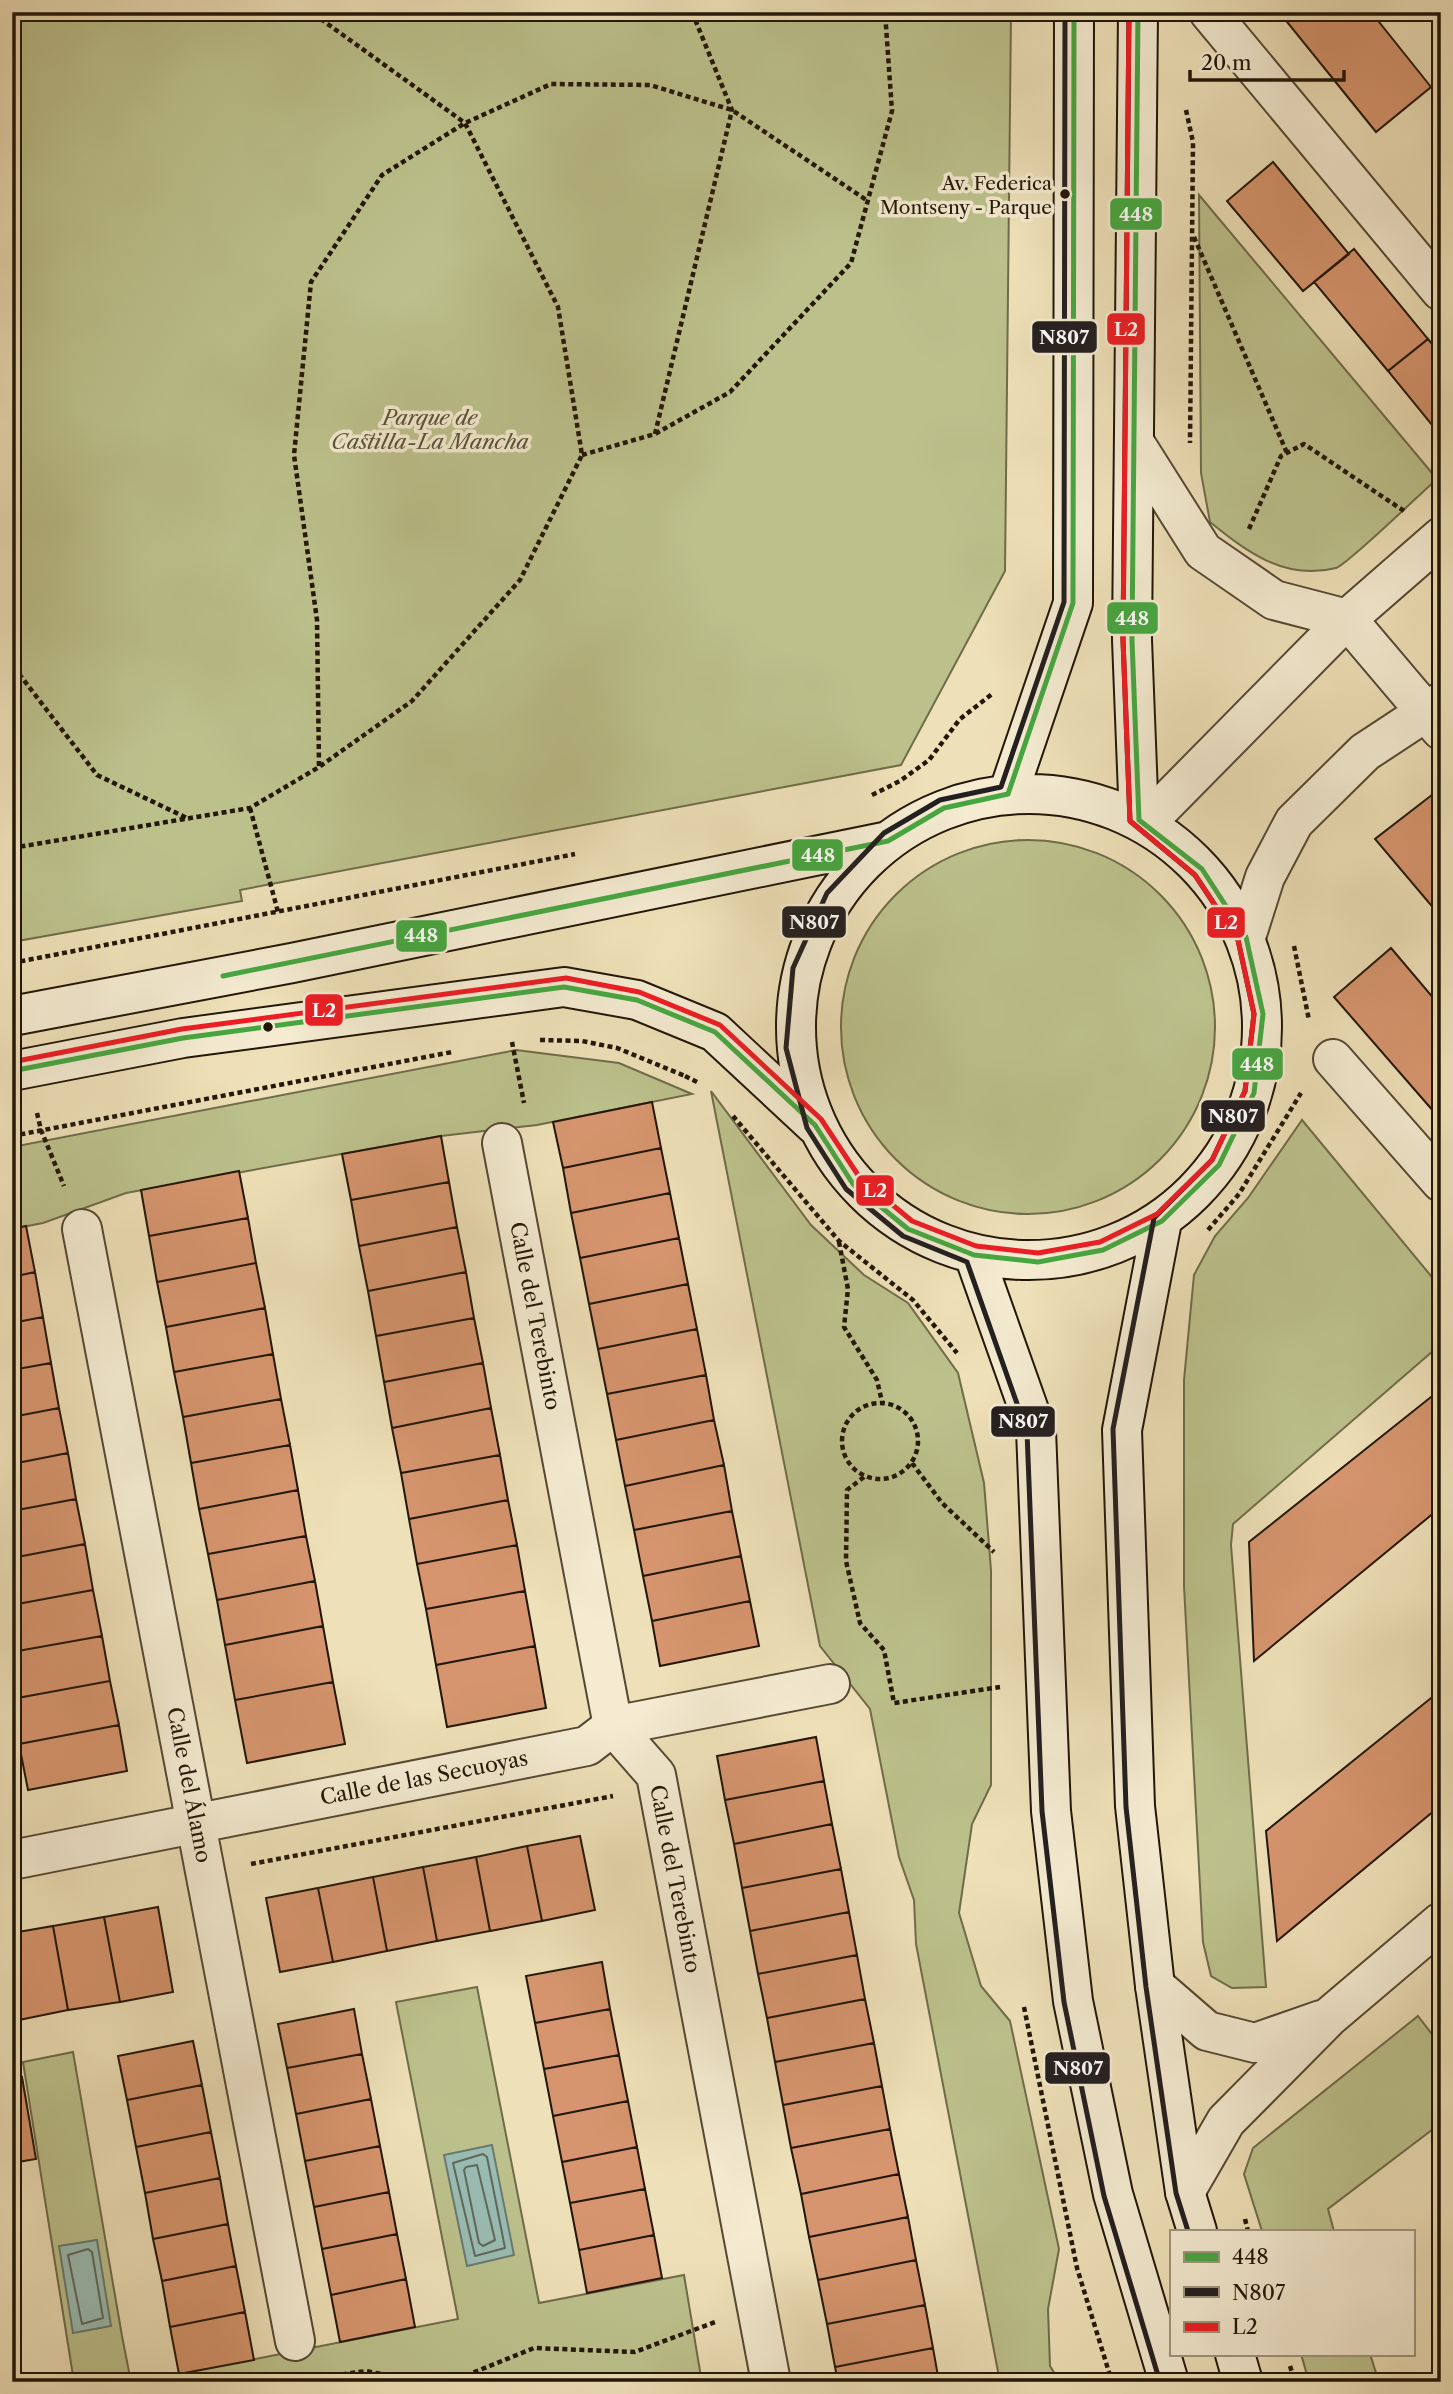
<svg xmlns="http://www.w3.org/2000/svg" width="1453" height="2394" viewBox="0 0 1453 2394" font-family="'Libre Caslon Text',serif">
	<rect width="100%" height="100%" fill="#eee0b8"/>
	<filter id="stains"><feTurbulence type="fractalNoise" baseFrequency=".00286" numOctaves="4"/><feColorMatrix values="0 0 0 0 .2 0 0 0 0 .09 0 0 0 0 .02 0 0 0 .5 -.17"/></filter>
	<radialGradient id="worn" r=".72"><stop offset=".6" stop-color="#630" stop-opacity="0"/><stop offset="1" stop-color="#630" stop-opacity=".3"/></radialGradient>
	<!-- green -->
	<path fill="#bcc18c" stroke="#6f6c4a" stroke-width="2" d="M12,12H1011L1005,571L901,765L240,890L242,901L12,942Z
		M1199,195L1437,479C1422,492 1347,565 1336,568C1285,581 1247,552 1210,522L1201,473Z
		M841 1027a187 187 0 1 1 374 0a187 187 0 1 1-374 0Z
		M516,1050L619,1063L692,1094L537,1125L441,1136L126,1193L43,1223L12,1229V1147Z
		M711,1091L811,1225L864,1275L908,1303L958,1373L984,1483L991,1570V1785L972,1824L959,1913L981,1986L1010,2021L1059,2249L1048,2309L1050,2366L1060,2382H1000L916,1944L914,1900L899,1857L870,1709L820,1646Z
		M1302,1120L1441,1288V1344L1233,1524L1231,1545L1266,1987L1232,1988L1211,1976L1203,1942L1184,1586V1380L1194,1275L1215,1236L1248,1198Z
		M477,1987L539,2303L684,2275L701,2377L669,2382H138L458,2319L396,2002Z
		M1418,2016L1441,2046V2123L1328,2209L1334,2231H1262L1244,2174L1253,2148Z
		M73,2052L122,2336L131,2382H74L23,2062Z
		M1301,2354H1370L1379,2382H1309Z"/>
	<!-- water -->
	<path fill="#9abcb3" stroke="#6a7a6e" stroke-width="2" d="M492,2145L514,2255L467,2266L444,2155Z
		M97,2240L111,2326L73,2333L59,2246Z"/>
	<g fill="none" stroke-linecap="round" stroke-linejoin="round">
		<!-- shore -->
		<path stroke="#5e695d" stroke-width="2" d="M483,2154L487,2157L505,2248L475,2256L453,2163Z
			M477,2165L495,2240L483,2246L479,2243L464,2170L466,2167Z
			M88,2249L92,2252L103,2318L82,2324L68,2255Z"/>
	</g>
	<!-- building -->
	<path fill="#d6956e" stroke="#221607" stroke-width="2" d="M1279,12H1371L1431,87L1376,132Z
		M1273,162L1349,254L1303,291L1227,201Z
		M1354,249L1428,339L1388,371L1314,282Z
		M1428,339L1441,355V436L1388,371Z
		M1437,791L1441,795V917L1375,839Z
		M1391,948L1441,1007V1120L1334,997Z
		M652,1102L661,1148L563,1168L553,1122Z
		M441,1136L449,1182L351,1200L342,1154Z
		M661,1148L670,1193L571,1213L563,1168Z
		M239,1171L248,1218L149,1236L141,1190Z
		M449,1182L457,1227L359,1246L351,1200Z
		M670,1193L679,1238L580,1258L571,1213Z
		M248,1218L256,1263L157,1282L149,1236Z
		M26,1226L35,1272L12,1277V1229Z
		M457,1227L466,1272L368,1291L359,1246Z
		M679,1238L688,1284L589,1304L580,1258Z
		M256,1263L265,1308L166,1327L157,1282Z
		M35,1272L43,1317L12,1323V1277Z
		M466,1272L474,1318L376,1336L368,1291Z
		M688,1284L697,1329L598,1349L589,1304Z
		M265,1308L273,1354L174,1372L166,1327Z
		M43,1317L51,1363L12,1370V1323Z
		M474,1318L483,1363L384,1382L376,1336Z
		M697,1329L706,1375L607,1394L598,1349Z
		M273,1354L281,1399L183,1417L174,1372Z
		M51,1363L59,1408L12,1417V1370Z
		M483,1363L491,1408L392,1428L384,1382Z
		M706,1375L714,1420L616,1440L607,1394Z
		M1441,1389V1507L1254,1661L1249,1542Z
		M281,1399L290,1445L191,1463L183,1417Z
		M59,1408L68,1453L12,1464V1417Z
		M491,1408L500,1455L401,1473L392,1428Z
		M714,1420L724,1465L625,1486L616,1440Z
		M290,1445L298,1490L199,1509L191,1463Z
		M68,1453L76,1499L12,1511V1464Z
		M500,1455L508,1500L409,1519L401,1473Z
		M724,1465L732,1511L634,1530L625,1486Z
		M298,1490L306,1536L208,1554L199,1509Z
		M76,1499L85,1544L12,1558V1511Z
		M508,1500L517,1545L417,1564L409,1519Z
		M732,1511L741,1556L643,1576L634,1530Z
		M306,1536L315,1581L217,1600L208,1554Z
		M85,1544L93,1590L12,1605V1558Z
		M517,1545L525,1591L426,1609L417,1564Z
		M741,1556L750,1601L652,1621L643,1576Z
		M315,1581L323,1626L225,1645L217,1600Z
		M93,1590L102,1636L12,1652V1605Z
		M525,1591L535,1646L436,1665L426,1609Z
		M750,1601L759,1646L660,1666L652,1621Z
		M323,1626L333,1682L235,1700L225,1645Z
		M102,1636L110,1681L12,1699V1652Z
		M535,1646L546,1708L447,1727L436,1665Z
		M110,1681L119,1725L19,1744L12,1699Z
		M333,1682L345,1744L247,1763L235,1700Z
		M1441,1690V1805L1277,1941L1266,1831Z
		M119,1725L127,1771L28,1790L19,1744Z
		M816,1737L824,1781L725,1800L717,1756Z
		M824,1781L832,1824L734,1844L725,1800Z
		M832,1824L841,1869L742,1888L734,1844Z
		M580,1836L595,1910L542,1921L527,1846Z
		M527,1846L542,1921L490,1931L476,1857Z
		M476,1857L490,1931L437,1941L423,1867Z
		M423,1867L437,1941L387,1951L373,1877Z
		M841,1869L849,1912L750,1931L742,1888Z
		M373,1877L387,1951L333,1962L318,1888Z
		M318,1888L333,1962L280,1972L266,1898Z
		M158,1907L173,1992L120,2002L104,1917Z
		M849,1912L857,1955L758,1974L750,1931Z
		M104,1917L120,2002L68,2010L53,1926Z
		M53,1926L68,2010L14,2021L12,1933Z
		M857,1955L865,1999L767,2018L758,1974Z
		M602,1962L610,2009L535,2023L526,1976Z
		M865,1999L874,2043L775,2062L767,2018Z
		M354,2009L362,2054L287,2068L278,2024Z
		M610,2009L619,2055L544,2069L535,2023Z
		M193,2041L202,2085L127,2100L118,2056Z
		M874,2043L882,2086L783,2105L775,2062Z
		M362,2054L371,2099L296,2114L287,2068Z
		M619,2055L628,2101L553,2116L544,2069Z
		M22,2077L36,2159L12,2163V2079Z
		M202,2085L211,2132L136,2147L127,2100Z
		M882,2086L890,2129L791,2148L783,2105Z
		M371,2099L380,2146L305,2161L296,2114Z
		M628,2101L637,2147L562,2162L553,2116Z
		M890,2129L899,2174L801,2194L791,2148Z
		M211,2132L220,2178L145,2193L136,2147Z
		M380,2146L389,2192L314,2207L305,2161Z
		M637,2147L645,2189L570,2203L562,2162Z
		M899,2174L908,2217L809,2237L801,2194Z
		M220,2178L228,2224L153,2239L145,2193Z
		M645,2189L654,2235L579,2250L570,2203Z
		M389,2192L397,2234L322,2249L314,2207Z
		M908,2217L916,2260L818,2280L809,2237Z
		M228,2224L236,2266L162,2281L153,2239Z
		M397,2234L406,2279L331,2295L322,2249Z
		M654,2235L662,2278L587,2293L579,2250Z
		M916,2260L925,2305L827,2324L818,2280Z
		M236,2266L245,2312L170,2327L162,2281Z
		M406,2279L415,2327L340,2342L331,2295Z
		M925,2305L933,2348L835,2367L827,2324Z
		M245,2312L254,2360L179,2374L170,2327Z
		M933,2348L939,2382H838L835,2367Z
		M13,2357L17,2382H12Z"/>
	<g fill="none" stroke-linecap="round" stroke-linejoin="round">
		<!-- street casing -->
		<g stroke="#554833" stroke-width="42">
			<path id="street" d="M1209,12L1441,291
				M1136,445L1203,551L1274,600L1347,619L1441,730
				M1145,824L1347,619L1441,537
				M1246,937L1265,877L1294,822L1365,752L1441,702
				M1333,1059L1441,1182
				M502,1143L613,1726L656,1775L771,2382
				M82,1229L295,2341
				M12,1860L587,1746L613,1726L830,1684
				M1155,1986L1207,2031L1255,2043L1321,2020
				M1185,2192L1226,2121L1329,2017L1441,1922"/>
		</g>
		<!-- secondary casing -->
		<g stroke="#221607" stroke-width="42">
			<path id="secondary" d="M1138,12L1132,640L1139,820
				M1008,794L1073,603L1074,12
				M796 1027a233 233 0 1 1 466 0a233 233 0 1 1-466 0Z
				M12,1016L292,963L888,841
				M12,1071L183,1038L564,987L637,1000L715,1032L815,1125
				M1162,1221L1122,1430L1135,1806L1155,1986L1185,2192L1197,2231
				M974,1255L1036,1430L1051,1811L1073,2001L1113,2194L1169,2382
				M1235,2354L1243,2382"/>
		</g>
		<!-- path -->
		<path stroke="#221607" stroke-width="4.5" stroke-dasharray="5 3.5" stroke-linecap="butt" d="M1186,110L1193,142L1190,443
			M1194,237L1287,453
			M655,434L732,110L692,12
			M582,455L655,434L730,392L851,263L892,111L885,12
			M1249,529L1281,456L1304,444L1404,511
			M19,674L97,775L189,819
			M319,766L317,620L294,455L311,282L382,175L465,123L551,84L650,85L732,110L868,201
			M872,795L900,781L929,760L960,719L992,694
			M250,808L278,912
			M12,848L250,808L319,767L412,701L520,580L582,455L558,307L465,123L318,17L327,12
			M1294,946L1309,1020
			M12,963L575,854
			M540,1040L582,1041L617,1048L685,1076
			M512,1042L524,1103
			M685,1076L697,1082
			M37,1113L41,1130L64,1186
			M733,1116L839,1241L913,1300L957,1353
			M12,1136L452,1052
			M1208,1230L1239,1194L1301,1093
			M839,1242L848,1289L844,1327L877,1380L882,1402
			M842 1441a38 38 0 1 1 76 0a38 38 0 1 1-76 0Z
			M912,1463L942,1503L994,1552
			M864,1477L847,1490L846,1561L860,1623L884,1650L894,1703L1000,1687
			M251,1864L613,1796
			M1024,2007L1077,2268L1112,2382
			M1245,2219L1248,2231
			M1290,2366L1295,2382
			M325,2377L366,2371L422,2382
			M450,2382L534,2348L635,2352L715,2322"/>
		<!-- street -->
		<use href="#street" stroke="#f4ebd1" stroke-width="38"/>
		<!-- secondary -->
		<use href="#secondary" stroke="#f4ebd1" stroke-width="38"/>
		<!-- bus-1 casing -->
		<g stroke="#f4ebd1" stroke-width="10">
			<path id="bus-1" d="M1138,12L1132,640L1139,820
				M1008,794L1073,603L1074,12
				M223,976L888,841L944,808L1008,794
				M12,1071L183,1038L564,987L637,1000L715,1032L815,1125L853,1184L908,1229L974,1255L1038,1262L1103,1250L1162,1221L1219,1165L1254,1093L1263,1014L1246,937L1202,869L1139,820"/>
		</g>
		<!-- bus-2 casing -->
		<g stroke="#f4ebd1" stroke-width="10">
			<path id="bus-2" d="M1065,12L1064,602L1001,787L940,800L884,833L827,893L793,968L786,1048L807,1128L846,1189L903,1236L967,1262L1027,1432L1042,1811L1064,2002L1104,2196L1160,2382
				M1129,12L1123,640L1130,821L1195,875L1238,940L1254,1014L1245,1091L1212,1160L1154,1218L1113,1429L1126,1807L1146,1987L1176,2193L1188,2231"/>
		</g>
		<!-- bus-3 casing -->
		<g stroke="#f4ebd1" stroke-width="10">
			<path id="bus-3" d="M12,1062L182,1029L566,978L639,992L720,1025L821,1119L860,1178L912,1221L976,1246L1038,1253L1100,1242L1157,1214L1212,1160L1245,1091L1254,1014L1238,940L1195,875L1130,821L1123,640L1129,12"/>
		</g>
		<!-- bus-1 -->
		<use href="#bus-1" stroke="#46a741" stroke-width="5"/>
		<!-- bus-2 -->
		<use href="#bus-2" stroke="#231f20" stroke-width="5"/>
		<!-- bus-3 -->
		<use href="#bus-3" stroke="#ee1c25" stroke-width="5"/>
	</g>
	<!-- markers -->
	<g fill="#221607" stroke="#f4ebd1" stroke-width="2.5">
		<circle cx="1065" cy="194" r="6"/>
		<circle cx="268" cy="1027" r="6"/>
	</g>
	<g text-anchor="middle" stroke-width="7" stroke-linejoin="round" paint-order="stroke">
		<!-- bus labels -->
		<g font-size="19" fill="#221607" stroke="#f4ebd1" text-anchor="end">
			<text x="1052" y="190">Av. Federica<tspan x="1052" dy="24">Montseny - Parque</tspan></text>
		</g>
		<!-- park labels -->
		<g font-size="21" font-style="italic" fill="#585236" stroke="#f4ebd1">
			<text x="430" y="425">Parque de<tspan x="430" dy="24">Castilla-La Mancha</tspan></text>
		</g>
		<!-- street labels -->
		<g font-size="21" fill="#221607" stroke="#f4ebd1">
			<text transform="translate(535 1316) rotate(79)" y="7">Calle del Terebinto</text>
			<text transform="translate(424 1778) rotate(-11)" y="7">Calle de las Secuoyas</text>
			<text transform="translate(189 1785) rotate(79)" y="7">Calle del Álamo</text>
			<text transform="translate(675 1879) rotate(79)" y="7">Calle del Terebinto</text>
		</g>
	</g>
	<g stroke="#f4ebd1" stroke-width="2.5">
		<rect x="1109" y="197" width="54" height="34" rx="7" fill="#46a741"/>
		<rect x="1106" y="312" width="40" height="34" rx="7" fill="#ee1c25"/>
		<rect x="1031" y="320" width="67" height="34" rx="7" fill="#231f20"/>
		<rect x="1106" y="601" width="53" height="34" rx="7" fill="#46a741"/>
		<rect x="791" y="838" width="53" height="34" rx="7" fill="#46a741"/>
		<rect x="781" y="905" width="66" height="34" rx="7" fill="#231f20"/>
		<rect x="1206" y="906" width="40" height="33" rx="7" fill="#ee1c25"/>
		<rect x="395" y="919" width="53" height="34" rx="7" fill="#46a741"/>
		<rect x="304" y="993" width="40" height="34" rx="7" fill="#ee1c25"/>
		<rect x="1231" y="1047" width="53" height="34" rx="7" fill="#46a741"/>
		<rect x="1200" y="1099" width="66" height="34" rx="7" fill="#231f20"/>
		<rect x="855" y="1174" width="40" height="33" rx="7" fill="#ee1c25"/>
		<rect x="990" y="1405" width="66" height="33" rx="7" fill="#231f20"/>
		<rect x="1044" y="2051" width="67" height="34" rx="7" fill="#231f20"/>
	</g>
	<g font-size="19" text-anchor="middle" font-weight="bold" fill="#fff">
		<text x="1136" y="221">448</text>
		<text x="1126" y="336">L2</text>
		<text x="1064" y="344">N807</text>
		<text x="1132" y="625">448</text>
		<text x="818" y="862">448</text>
		<text x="814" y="929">N807</text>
		<text x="1226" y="929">L2</text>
		<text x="421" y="942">448</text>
		<text x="324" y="1017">L2</text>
		<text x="1257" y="1071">448</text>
		<text x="1233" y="1123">N807</text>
		<text x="875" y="1197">L2</text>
		<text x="1023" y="1428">N807</text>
		<text x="1078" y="2075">N807</text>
	</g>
	<!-- margin -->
	<rect width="1453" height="2394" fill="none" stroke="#eee0b8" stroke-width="42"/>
	<rect x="14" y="14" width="1425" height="2366" fill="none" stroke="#221607" stroke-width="3.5"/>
	<rect x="21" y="21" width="1411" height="2352" fill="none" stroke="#221607" stroke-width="2"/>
	<!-- legend -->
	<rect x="1170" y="2230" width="245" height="126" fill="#f4ebd1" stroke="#a09680" stroke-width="2"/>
	<rect x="1184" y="2252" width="35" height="10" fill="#46a741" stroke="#a09680" stroke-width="2"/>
	<text x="1232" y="2264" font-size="21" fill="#221607">448</text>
	<rect x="1184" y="2287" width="35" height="10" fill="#231f20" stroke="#a09680" stroke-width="2"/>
	<text x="1232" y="2300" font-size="21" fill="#221607">N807</text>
	<rect x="1184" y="2322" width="35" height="10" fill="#ee1c25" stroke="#a09680" stroke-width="2"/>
	<text x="1232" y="2334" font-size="21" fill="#221607">L2</text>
	<!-- scale -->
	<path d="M1190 70v10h154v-10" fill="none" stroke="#221607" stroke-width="3.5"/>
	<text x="1201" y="70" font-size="21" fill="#221607" stroke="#f4ebd1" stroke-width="5" paint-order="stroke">20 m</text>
	<rect width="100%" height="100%" filter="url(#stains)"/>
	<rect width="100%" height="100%" fill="url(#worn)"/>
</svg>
